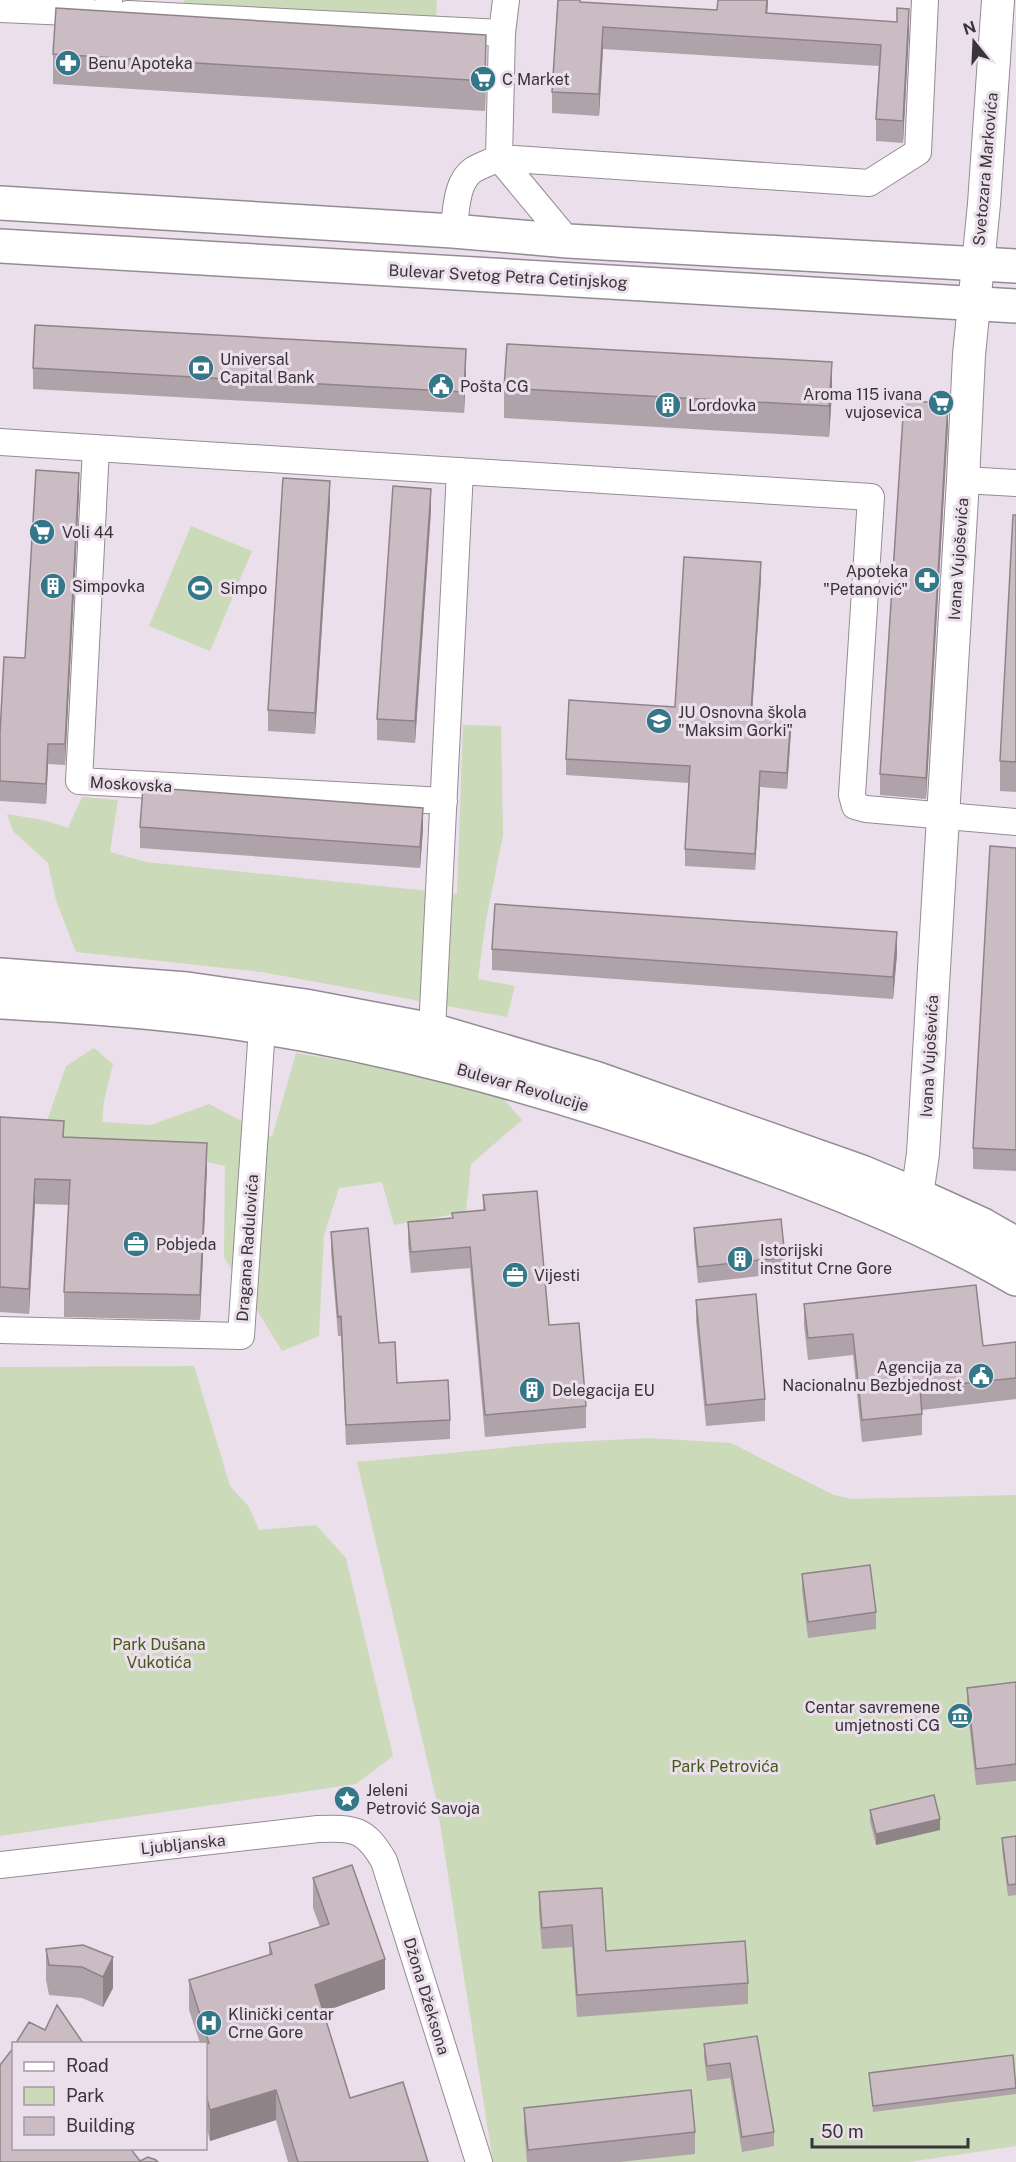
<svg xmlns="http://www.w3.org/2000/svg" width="1016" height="2162" viewBox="0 0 1016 2162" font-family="'Public Sans',sans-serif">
	<rect width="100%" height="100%" fill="#eadfea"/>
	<!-- green -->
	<path fill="#cbdab8" d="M184,0H437L436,21L184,5Z
		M191,526L252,551L210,651L149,626Z
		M463,725L501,726L503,835L486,920L478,979L515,986L507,1017L262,972L76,952L56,900L48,863L13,831L7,814L43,820L68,828L82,797L118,800L110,852L146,862L457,894Z
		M94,1048L113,1064L104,1101L102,1122L151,1125L209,1104L272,1137L296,1053L398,1070L499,1094L522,1120L471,1164L466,1212L394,1225L382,1182L339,1188L324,1235L319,1336L282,1351L224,1257L225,1166L139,1147L40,1141L66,1066Z
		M194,1366L230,1486L249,1507L259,1530L316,1525L346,1558L393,1756L356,1784L0,1836V1367Z
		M647,1438L731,1443L834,1495L852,1499L1016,1495V2146L909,2162H493L436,1798L357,1462L553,1443Z"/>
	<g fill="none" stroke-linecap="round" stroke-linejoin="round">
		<!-- minor casing -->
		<g stroke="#958b95" stroke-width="28">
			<path id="minor" d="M0,9L92,13
				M108,13L109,0
				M128,14L502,33
				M499,158L502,33L506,0
				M499,158L568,241
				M453,231C457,211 455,183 473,170C481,165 491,162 499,158L869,183L918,152L925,0
				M0,442L871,497L852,795L855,806L866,809L1016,822
				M96,448L79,781L444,801
				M963,480L1016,483
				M432,1030L460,471
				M0,1330L241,1336L262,1028
				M0,1865L318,1829C354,1828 365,1828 384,1861L479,2162"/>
		</g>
		<!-- tertiary casing -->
		<g stroke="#958b95" stroke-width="34">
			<path id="tertiary" d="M910,1219L917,1195L923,1154L963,480L969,355L984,204L998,0"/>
		</g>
		<!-- secondary casing -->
		<g stroke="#958b95" stroke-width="36">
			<path id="secondary" d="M0,203L453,231L568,241L1016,266
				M0,246L1016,306
				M0,975L187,989L305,1006L432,1030L595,1078L862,1172L917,1195L983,1225L1016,1244
				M0,1002C69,1006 139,1010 207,1019C375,1041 539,1087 698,1142C808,1180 916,1221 1016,1279"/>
		</g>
		<!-- minor -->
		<use href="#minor" stroke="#fff" stroke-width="26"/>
		<!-- tertiary -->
		<use href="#tertiary" stroke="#fff" stroke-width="32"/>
		<!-- secondary -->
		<use href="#secondary" stroke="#fff" stroke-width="33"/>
	</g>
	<!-- wall -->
	<path fill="#afa2a8" d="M581,0V2L717,10L768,0L767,14L909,31L903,143L876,141V119L879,66L603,49L599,116L552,113V92Z
		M53,54L486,65L485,111L53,84Z
		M33,368L466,371L464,413L33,389Z
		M504,388L832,393L829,437L504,418Z
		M948,425L926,799L880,795V774Z
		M79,493L65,765L48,764L46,804L0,801V733L25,658Z
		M330,502L315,734L268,731V710Z
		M431,510L415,743L377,740V719Z
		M1016,515V792L1000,791V761Z
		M761,578L752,712L791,730L787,789L760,787L755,870L685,866V849L689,783L566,775V759L675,707Z
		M140,827L423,829L420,868L140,848Z
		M1016,848V1171L973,1169V1148Z
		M492,949L897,954L893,999L492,970Z
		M0,1117L64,1137L207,1168L200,1320L64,1317V1292L69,1205L35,1204L29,1314L0,1312Z
		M483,1195L549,1325L586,1406V1428L485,1437L470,1268L411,1273L408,1244V1222L452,1218V1213L483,1211Z
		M694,1228L785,1257V1273L698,1283L694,1244Z
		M331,1232L379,1343L397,1383L450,1420V1439L346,1445L341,1336H338L331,1252Z
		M696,1300L765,1399V1421L706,1426L696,1321Z
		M804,1304L983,1346L1016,1342V1399L922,1410V1435L862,1442L853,1355L808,1360L804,1325Z
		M802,1574L876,1612V1629L808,1638L802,1590Z
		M1016,1682V1781L976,1785L967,1704V1688Z
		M870,1810L940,1830L876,1845L870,1821Z
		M1016,1836V1895L1008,1896L1002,1849V1838Z
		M313,1878L385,1989L323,2012L350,2098L428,2162H288L276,2120L210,2141L206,2125V2043H200L189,2010V1980L269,1955V1943L320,1927L313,1908Z
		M539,1892L606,1951L748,1983V2004L577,2017L572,1947L542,1949L539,1913Z
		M83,1945L113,1988L103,2007L82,1998L49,1995L46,1980V1949Z
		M757,2036L774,2132V2146L742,2152L730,2078L707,2081L704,2058V2044Z
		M869,2073L1016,2081V2094L873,2112Z
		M524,2108L695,2132V2154L619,2162H527L524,2129Z"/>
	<!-- shaded-wall -->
	<path fill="#8e8488" d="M767,0H768L766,35V13Z
		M909,9V31L903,143V121Z
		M603,27V49L599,116V94Z
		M486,35V65L485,111V81Z
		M466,349V371L464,413V392Z
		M832,362V393L829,437V406Z
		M948,403V425L926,799V778Z
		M79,473V493L65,765V744Z
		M330,481V502L315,734V713Z
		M431,489V510L415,743V721Z
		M761,562V578L751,728V711Z
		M791,714V730L787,789V773Z
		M48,744V764L46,804V784Z
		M760,771V787L755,870V854Z
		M423,808V829L420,868V847Z
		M897,932V954L893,999V977Z
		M207,1143V1168L200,1320V1295Z
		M35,1179V1204L29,1314V1289Z
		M940,1819V1830L876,1845V1834Z
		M113,1957V1988L103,2007V1977Z
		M385,1959V1989L315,2015V1985Z
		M276,2090V2120L210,2141V2110Z"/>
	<!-- building -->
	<path fill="#cbbcc3" stroke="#8e8488" stroke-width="1.5" d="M558,0H580V2L717,10L718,0H767L766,13L897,22V8L909,9L903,121L876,119L881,45L603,27L599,94L552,92Z
		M56,8L486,35L485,81L53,54Z
		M35,325L466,349L464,392L33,368Z
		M507,344L832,362L829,406L504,388Z
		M904,401L948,403L926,778L880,774Z
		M36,470L79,473L65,744H48L46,784L0,781V733L4,657L25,658Z
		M283,478L330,481L315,713L268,710Z
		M393,486L431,489L415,721L377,719Z
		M1013,515H1016V762L1000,761Z
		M684,557L761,562L751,711L791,714L787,773L760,771L755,854L685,849L690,766L566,759L569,700L675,707Z
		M143,787L423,808L420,847L140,827Z
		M990,846L1016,848V1150L973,1148Z
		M495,904L897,932L893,977L492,949Z
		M0,1117L64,1121L63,1137L207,1143L200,1295L64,1292L70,1180L35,1179L29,1289L0,1287Z
		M537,1191L549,1325L579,1323L586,1406L485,1415L470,1247L411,1252L408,1222L453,1218L452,1213L485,1210L483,1195Z
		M781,1219L785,1257L698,1267L694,1228Z
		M368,1228L379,1343L395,1342L397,1383L448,1380L450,1420L346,1425L341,1316L338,1317L331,1232Z
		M976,1285L983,1346L1016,1342V1378L920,1388L922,1414L862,1420L853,1334L808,1338L804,1304Z
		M756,1294L765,1399L706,1405L696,1300Z
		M870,1565L876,1612L808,1622L802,1574Z
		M1016,1682V1764L976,1769L967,1688Z
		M934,1795L940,1819L876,1834L870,1810Z
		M1016,1836V1884L1008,1885L1002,1838Z
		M352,1865L385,1959L315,1985L350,2098L403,2082L428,2162H298L276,2090L210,2110L206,2095V2044L209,2043L189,1980L272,1954L269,1943L329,1924L313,1878Z
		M602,1888L606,1951L745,1941L748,1983L577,1995L572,1925L542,1928L539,1892Z
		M83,1945L113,1957L103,1977L82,1967L49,1965L46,1949Z
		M57,2005L83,2043H16L29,2022L45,2030Z
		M757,2036L774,2132L742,2137L730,2063L707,2066L704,2044Z
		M14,2047V2148H130L140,2161L148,2157L156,2160L158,2162H0V2065Z
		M1013,2055L1016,2088L873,2106L869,2073Z
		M691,2090L695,2132L528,2150L524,2108Z"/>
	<!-- icons -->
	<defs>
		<g id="pharmacy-disc" transform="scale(1.35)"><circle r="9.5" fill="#347788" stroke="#eadfea"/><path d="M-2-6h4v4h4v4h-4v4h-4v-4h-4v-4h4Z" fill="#fff"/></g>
		<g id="supermarket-disc" transform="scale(1.35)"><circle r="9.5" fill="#347788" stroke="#eadfea"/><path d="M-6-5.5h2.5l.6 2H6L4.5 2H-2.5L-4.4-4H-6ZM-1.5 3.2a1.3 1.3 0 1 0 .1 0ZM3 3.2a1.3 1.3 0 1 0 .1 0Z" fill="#fff"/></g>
		<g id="bank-disc" transform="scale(1.35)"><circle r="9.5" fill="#347788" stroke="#eadfea"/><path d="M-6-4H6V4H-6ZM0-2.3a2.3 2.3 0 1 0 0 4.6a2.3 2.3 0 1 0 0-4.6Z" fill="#fff"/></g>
		<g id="civic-disc" transform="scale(1.35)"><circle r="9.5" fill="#347788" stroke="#eadfea"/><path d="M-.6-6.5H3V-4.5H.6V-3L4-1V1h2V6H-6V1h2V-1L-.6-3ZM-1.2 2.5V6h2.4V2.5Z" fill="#fff"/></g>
		<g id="building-disc" transform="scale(1.35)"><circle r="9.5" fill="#347788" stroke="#eadfea"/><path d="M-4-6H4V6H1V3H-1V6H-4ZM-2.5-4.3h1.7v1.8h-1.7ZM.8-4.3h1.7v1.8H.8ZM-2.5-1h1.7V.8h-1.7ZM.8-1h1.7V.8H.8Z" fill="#fff"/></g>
		<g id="stadium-disc" transform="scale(1.35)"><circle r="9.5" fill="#347788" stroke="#eadfea"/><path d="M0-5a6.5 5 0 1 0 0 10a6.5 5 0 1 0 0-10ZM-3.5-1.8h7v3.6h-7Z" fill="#fff"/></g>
		<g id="school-disc" transform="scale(1.35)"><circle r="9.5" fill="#347788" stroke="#eadfea"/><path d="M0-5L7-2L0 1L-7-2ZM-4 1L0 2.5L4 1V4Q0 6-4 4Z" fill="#fff"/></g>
		<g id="office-disc" transform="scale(1.35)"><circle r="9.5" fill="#347788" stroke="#eadfea"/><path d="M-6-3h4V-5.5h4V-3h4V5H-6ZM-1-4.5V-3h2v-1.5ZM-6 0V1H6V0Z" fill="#fff"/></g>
		<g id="museum-disc" transform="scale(1.35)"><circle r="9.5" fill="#347788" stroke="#eadfea"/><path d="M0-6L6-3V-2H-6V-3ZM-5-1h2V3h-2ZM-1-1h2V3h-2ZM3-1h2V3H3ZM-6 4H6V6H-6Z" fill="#fff"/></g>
		<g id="sight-disc" transform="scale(1.35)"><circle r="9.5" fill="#347788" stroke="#eadfea"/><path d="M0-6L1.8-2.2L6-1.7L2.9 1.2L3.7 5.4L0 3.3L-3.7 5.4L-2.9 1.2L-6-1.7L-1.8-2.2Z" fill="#fff"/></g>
		<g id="hospital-disc" transform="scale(1.35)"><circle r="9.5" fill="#347788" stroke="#eadfea"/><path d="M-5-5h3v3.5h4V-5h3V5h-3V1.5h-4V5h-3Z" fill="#fff"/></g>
	</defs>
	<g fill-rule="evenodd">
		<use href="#pharmacy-disc" x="68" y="63"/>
		<use href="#supermarket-disc" x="483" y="79"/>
		<use href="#bank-disc" x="201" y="368"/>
		<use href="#civic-disc" x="441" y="386"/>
		<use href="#supermarket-disc" x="941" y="403"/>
		<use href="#building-disc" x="668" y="405"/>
		<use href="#supermarket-disc" x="42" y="532"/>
		<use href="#pharmacy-disc" x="927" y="580"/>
		<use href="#building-disc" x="53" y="586"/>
		<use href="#stadium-disc" x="200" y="588"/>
		<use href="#school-disc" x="659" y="721"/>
		<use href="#office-disc" x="136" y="1244"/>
		<use href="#building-disc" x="740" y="1259"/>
		<use href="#office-disc" x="515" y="1275"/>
		<use href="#civic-disc" x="981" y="1376"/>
		<use href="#building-disc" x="532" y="1390"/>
		<use href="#museum-disc" x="960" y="1716"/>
		<use href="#sight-disc" x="347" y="1799"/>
		<use href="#hospital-disc" x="209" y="2023"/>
	</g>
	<g text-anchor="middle" stroke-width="6" stroke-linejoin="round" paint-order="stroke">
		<!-- poi labels -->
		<g font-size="16" fill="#383438" stroke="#eadfea" text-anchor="start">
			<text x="88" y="69">Benu Apoteka</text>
			<text x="502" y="85">C Market</text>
			<text x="220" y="365">Universal<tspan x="220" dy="18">Capital Bank</tspan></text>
			<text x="460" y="392">Pošta CG</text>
			<text x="922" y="400" text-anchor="end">Aroma 115 ivana<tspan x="922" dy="18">vujosevica</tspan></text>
			<text x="688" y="411">Lordovka</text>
			<text x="62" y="538">Voli 44</text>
			<text x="908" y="577" text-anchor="end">Apoteka<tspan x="908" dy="18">"Petanović"</tspan></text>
			<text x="72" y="592">Simpovka</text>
			<text x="220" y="594">Simpo</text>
			<text x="678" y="718">JU Osnovna škola<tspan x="678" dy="18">"Maksim Gorki"</tspan></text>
			<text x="156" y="1250">Pobjeda</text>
			<text x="760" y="1256">Istorijski<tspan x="760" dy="18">institut Crne Gore</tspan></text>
			<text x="534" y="1281">Vijesti</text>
			<text x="962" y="1373" text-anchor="end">Agencija za<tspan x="962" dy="18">Nacionalnu Bezbjednost</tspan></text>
			<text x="552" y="1396">Delegacija EU</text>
			<text x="940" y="1713" text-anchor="end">Centar savremene<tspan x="940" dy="18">umjetnosti CG</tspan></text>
			<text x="366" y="1796">Jeleni<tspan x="366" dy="18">Petrović Savoja</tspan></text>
			<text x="228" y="2020">Klinički centar<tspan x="228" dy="18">Crne Gore</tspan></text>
		</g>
		<!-- street labels -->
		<g font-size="16" fill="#383438" stroke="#eadfea">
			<text transform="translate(985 169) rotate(-85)" y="6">Svetozara Markovića</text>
			<text transform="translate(508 276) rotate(3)" y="6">Bulevar Svetog Petra Cetinjskog</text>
			<text transform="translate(958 559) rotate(-86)" y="6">Ivana Vujoševića</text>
			<text transform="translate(131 784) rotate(3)" y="6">Moskovska</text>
			<text transform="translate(929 1056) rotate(-87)" y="6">Ivana Vujoševića</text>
			<text transform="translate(523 1087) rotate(16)" y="6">Bulevar Revolucije</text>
			<text transform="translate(247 1248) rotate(-86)" y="6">Dragana Radulovića</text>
			<text transform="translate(183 1844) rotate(-6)" y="6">Ljubljanska</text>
			<text transform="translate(427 1996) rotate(73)" y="6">Džona Džeksona</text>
		</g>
		<!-- park labels -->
		<g font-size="16" fill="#435b15" stroke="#eadfea">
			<text x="159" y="1650">Park Dušana<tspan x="159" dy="18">Vukotića</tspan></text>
			<text x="725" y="1772">Park Petrovića</text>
		</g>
	</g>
	<!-- legend -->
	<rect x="12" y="2042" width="195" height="108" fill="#eadfea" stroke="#a39ba3" stroke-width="1.5"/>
	<rect x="24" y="2062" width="30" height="9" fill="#ffffff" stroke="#a39ba3" stroke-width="1.5"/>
	<text x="66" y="2072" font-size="18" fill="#383438">Road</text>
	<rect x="24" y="2087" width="30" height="18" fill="#cbdab8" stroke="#a39ba3" stroke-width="1.5"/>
	<text x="66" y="2102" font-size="18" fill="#383438">Park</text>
	<rect x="24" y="2117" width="30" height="18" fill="#cbbcc3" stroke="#a39ba3" stroke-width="1.5"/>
	<text x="66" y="2132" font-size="18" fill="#383438">Building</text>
	<!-- north arrow -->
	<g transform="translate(974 42) rotate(342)" stroke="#eadfea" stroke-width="4.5" paint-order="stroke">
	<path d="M0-4.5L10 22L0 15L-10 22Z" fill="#383438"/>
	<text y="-9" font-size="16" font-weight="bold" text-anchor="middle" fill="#383438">N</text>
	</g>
	<!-- scale -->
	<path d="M812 2138v9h156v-9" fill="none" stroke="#383438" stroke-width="3"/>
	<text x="821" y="2138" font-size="18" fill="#383438" stroke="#eadfea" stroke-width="4.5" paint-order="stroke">50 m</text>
</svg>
